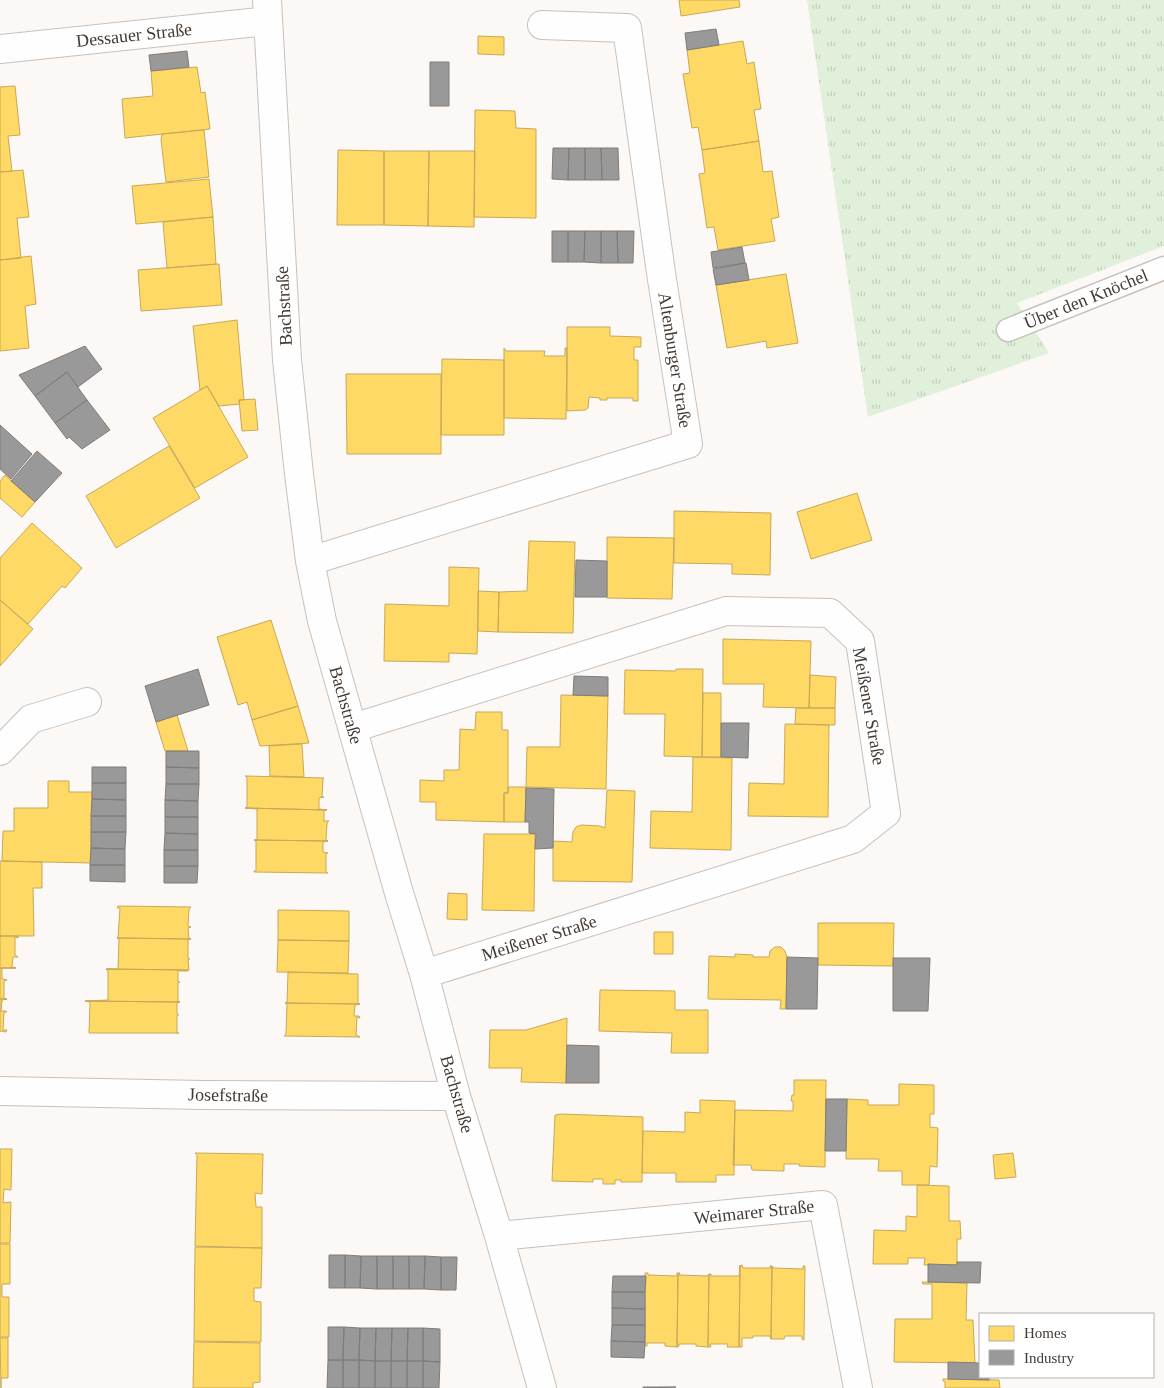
<svg xmlns="http://www.w3.org/2000/svg" width="1164" height="1388" viewBox="0 0 1164 1388" font-family="'Times New Roman',serif">
	<defs>
		<pattern id="grass-tufts" width="24" height="20" patternUnits="userSpaceOnUse" patternTransform="scale(1.25)"><rect width="24" height="20" fill="#e1f0db"/><path d="M3 7l-1-3M5 7V3M7 7l1-3M15 17l-1-3M17 17v-4M19 17l1-3" fill="none" stroke="#c2cfbc"/></pattern>
	</defs>
	<rect width="100%" height="100%" fill="#fbf8f6"/>
	<!-- grass -->
	<path fill="url(#grass-tufts)" d="M807,0H1164V246L1017,303L1049,353L868,417Z"/>
	<!-- homes -->
	<path fill="#ffd966" stroke="#c7a957" d="M679,0H739L740,7L681,16Z
		M478,36L504,37V55L478,54Z
		M743,41L747,64L754,62L761,109L754,110L759,141L702,150L698,127L692,128L683,74L690,73L687,50Z
		M197,67L201,93L205,92L210,129L125,138L122,99L153,96L151,71Z
		M15,86L20,135L8,136L12,171L0,172V87Z
		M475,110L515,111L516,128L536,129V218L474,217Z
		M204,130L209,177L166,182L161,140L162,134Z
		M759,141L763,172L772,171L779,217L771,219L775,241L718,250L714,227L707,228L699,174L705,173L702,150Z
		M338,150L384,151V225H337Z
		M384,151H429L428,226L384,225Z
		M429,151H475L474,227L428,226Z
		M23,170L29,217L17,218L21,258L0,260V172Z
		M209,179L213,217L136,224L132,186Z
		M213,217L216,264L167,268L163,222Z
		M31,256L36,304L25,306L29,348L0,351V260Z
		M219,264L222,305L141,311L138,270Z
		M786,274L798,343L767,348L766,341L727,348L716,285Z
		M237,320L244,400H239L240,404L219,406L207,386L200,390L193,326Z
		M567,327H610V336L641,337V347H634V360H638V401H633V398H607V400H600V398L589,397L588,408L585,410L567,411Z
		M504,348L506,351H545L544,356H565V348H567L566,419L504,418Z
		M442,359L504,360V435H441Z
		M346,374H441V454H347Z
		M207,386L248,457L195,488L153,418Z
		M255,399L258,430L242,431L239,400Z
		M169,446L200,498L116,548L86,496Z
		M5,475L35,502L22,517L0,498V481Z
		M857,493L872,540L811,559L797,512Z
		M674,511L771,513L770,575L732,574V564L674,563Z
		M32,523L82,568L65,588L62,586L28,624L0,600V558Z
		M607,537L674,538L672,599L607,598Z
		M529,541L575,542L573,633L498,632L499,592L527,591Z
		M449,567L479,568L477,654L449,653V662L384,661L385,604L449,606Z
		M478,591L499,592L498,632L478,631Z
		M0,600L33,629L0,666Z
		M271,620L298,706L252,720L247,702L238,705L217,637Z
		M723,639L811,641L809,708L763,707L764,684H723Z
		M676,669H703L702,757L664,756L665,714H624L625,670L675,671Z
		M810,675L836,677L835,708H809Z
		M703,693H721V757H702Z
		M561,695L608,696L606,789L526,787L527,747H560Z
		M298,706L309,743L260,746L252,720Z
		M796,708H835V725L795,724Z
		M476,712H502V730H508V793H504V822L436,820V802H420V780L444,781V770H459L460,729L475,730Z
		M177,715L188,751H165L156,722Z
		M785,724L829,725L828,817L748,816L749,783L784,784Z
		M302,744L304,777L270,776L269,746Z
		M693,757L732,758L731,850L650,848L651,811L692,812Z
		M245,776L324,778L323,779L322,797H324L319,798V809L327,810L245,808H247V777Z
		M48,781H69V792H92L91,863L2,861L3,831H14V808H48Z
		M508,787H526L525,822H504V793H508Z
		M607,790L635,791L632,882L553,881V841L572,842L573,832L576,827L581,825L600,826L605,828Z
		M245,808L327,810H324V821H329L327,823L326,840L328,841L254,840H257V809Z
		M484,834H535L534,911L482,910Z
		M254,840L328,841L323,842V852L328,853L326,854V872L328,873L254,872V871H256V841Z
		M0,861L42,862V888H33L34,936H0Z
		M448,893L467,894V920L447,919Z
		M118,906L191,907L189,909L188,926L191,927L188,928L189,939H191L117,938H118L120,908H117Z
		M278,910L349,911V941L278,940Z
		M818,923H894L893,966L818,965Z
		M654,932H673V954H654Z
		M0,936H18V938L15,937V955L18,957H13L12,967L16,968H0Z
		M117,938L191,939L188,940V958L190,959H188L189,970L106,969H118L119,939Z
		M278,940L349,941L348,973L277,972Z
		M775,947H781L785,951L787,957L786,1009H780L781,1000L708,999L709,956L735,957V954L753,955V957H769L770,951Z
		M0,968H16H2V979L7,980L4,981V999H7H0Z
		M106,969L188,970V971H178V982H180L178,983V1001L180,1002L85,1001L108,1000V970Z
		M288,972L358,974V1004H360L285,1003H287Z
		M600,990L675,991V1010H708V1053H671L672,1033L599,1031Z
		M0,999H7L2,1000L1,1011H6L7,1012H4L3,1030H7L6,1032L0,1031Z
		M85,1001L180,1002L177,1003V1013L179,1015H177V1033H179H89L90,1002Z
		M285,1003L360,1004L355,1005L354,1016H359L360,1018L357,1017L356,1035L360,1037L284,1036L286,1034L287,1004Z
		M567,1018L566,1083L521,1082L522,1068H489L490,1030H526Z
		M794,1080H826L825,1167L799,1166L800,1164H784V1171L752,1170L751,1165H733L735,1110L793,1111V1101H791L792,1095H794Z
		M899,1084L934,1085V1114H930V1127L938,1128L937,1167L930,1166L929,1185H902V1171H878L879,1159H846L847,1099L868,1100V1105H899Z
		M700,1100L735,1101L734,1175H716V1182H676V1173H642L643,1131L685,1132V1112L700,1113Z
		M561,1114L643,1117L642,1182H621V1180H615V1184H603V1179H593V1182L552,1181L555,1115Z
		M0,1149H12L11,1190L4,1189L3,1203L11,1202L10,1243H0Z
		M195,1153L263,1154L262,1194L255,1193L256,1207H262V1248L195,1246L197,1155Z
		M1013,1153L1016,1177L995,1179L993,1155Z
		M917,1185L949,1186V1221H960L961,1239H957V1265H924L925,1258H908V1264H873L874,1230L906,1231V1216L917,1217Z
		M0,1244H10V1284H2V1297H9V1337H0Z
		M195,1247L262,1248L261,1288H254V1301L261,1302V1342L194,1341Z
		M740,1265L739,1347H727L728,1344H710L711,1347H708L709,1274H711V1276H739Z
		M742,1265L743,1268H771L770,1266H772L771,1339L770,1336H753V1338H742V1347H739L740,1266Z
		M772,1266L774,1268L803,1269V1266H805L804,1340L802,1339V1336H785L784,1339H771Z
		M645,1273H648V1275L677,1276V1273H678L677,1347L665,1346V1343H647V1346H645Z
		M678,1273H680L679,1275L707,1276L709,1274L708,1347L696,1346V1344H679V1346L677,1347Z
		M922,1282L967,1283L966,1320H973L975,1363L894,1362L895,1319H932V1284H923Z
		M0,1338H8V1378H1V1388Z
		M194,1342L260,1343V1382L253,1383V1388H193Z
		M943,1379L999,1380L1000,1388H945V1382L943,1381Z"/>
	<!-- industry -->
	<path fill="#999" stroke="#807c7a" d="M716,29L719,45L687,50L685,33Z
		M187,51L189,67L151,71L149,55Z
		M430,62H449V106H430Z
		M553,148H569L568,180L552,179Z
		M569,148H585V180H568Z
		M585,148H601L602,180H585Z
		M601,148H618L619,180H602Z
		M552,231H568V262H552Z
		M568,231H585L584,262H568Z
		M585,231H601V263L584,262Z
		M601,231H617L618,263H601Z
		M617,231H634L633,263H618Z
		M742,247L745,263L713,268L711,252Z
		M746,263L749,280L716,285L713,269Z
		M85,346L102,369L78,387L67,372L35,396L19,375Z
		M67,372L87,400L55,423L35,396Z
		M87,400L110,430L82,449L69,437L67,439L55,423Z
		M0,425L32,454L11,479L0,469Z
		M37,451L62,473L35,502L11,481Z
		M576,560L607,561V597H575Z
		M198,669L209,705L156,722L145,686Z
		M574,676L608,677V696L573,695Z
		M721,723H749L748,758L721,757Z
		M166,751H199V768L166,767Z
		M92,767H126V783H92Z
		M166,767L199,768V784H166Z
		M92,783H126V800L92,799Z
		M166,784H199L198,801L165,800Z
		M526,788L554,789L553,848L535,849L536,834L529,833V822H525Z
		M92,799L126,800V816H91Z
		M165,800L198,801V817H165Z
		M91,816H126V832H91Z
		M165,817H198V834L165,833Z
		M91,832H126L125,849L91,848Z
		M165,833L198,834V850H164Z
		M91,848L125,849V865H90Z
		M164,850H198V866H164Z
		M90,865H125V882L90,881Z
		M164,866H198L197,883H164Z
		M787,957L818,958L817,1009H786Z
		M893,958H930L928,1011H893Z
		M567,1045L599,1046V1083H566Z
		M826,1099H847L846,1151H825Z
		M329,1255H345V1288H329Z
		M345,1255L361,1256L360,1288H345Z
		M361,1256H377V1289L360,1288Z
		M377,1256H393V1289H377Z
		M393,1256H409V1289H393Z
		M409,1256H425L424,1289H409Z
		M425,1256L441,1257V1290L424,1289Z
		M441,1257H457L456,1290H441Z
		M957,1262H981L980,1283L928,1282V1264L957,1265Z
		M613,1276H646L645,1292H612Z
		M612,1292H645V1309L612,1308Z
		M612,1308L645,1309V1325H612Z
		M612,1325H645V1342L611,1341Z
		M328,1327H344L343,1360H328Z
		M344,1327L360,1328L359,1360H343Z
		M360,1328H376L375,1361L359,1360Z
		M376,1328H392L391,1361H375Z
		M392,1328H408L407,1361H391Z
		M408,1328H423V1361H407Z
		M423,1328L440,1329V1362L423,1361Z
		M611,1341L645,1342L644,1358L611,1357Z
		M328,1360H343V1388H327Z
		M343,1360H359V1388H343Z
		M359,1360L375,1361V1388H359Z
		M375,1361H391V1388H375Z
		M391,1361H407V1388H391Z
		M407,1361H423V1388H407Z
		M423,1361L440,1362L439,1388H423Z
		M948,1362L980,1363V1377H989V1380L948,1379Z
		M643,1387H676L643,1388Z"/>
	<g fill="none" stroke-linecap="round" stroke-linejoin="round">
		<!-- lane casing -->
		<g stroke="#c7c1bd" stroke-width="25">
			<path id="lane" d="M1008,330L1164,268"/>
		</g>
		<!-- street casing -->
		<g stroke="#c7c1bd" stroke-width="30">
			<path id="street" d="M267,0L287,360L299,474L310,561L322,621L399,893L424,974L456,1096L499,1236L542,1388
				M0,49L268,21
				M310,561L688,444L661,273L627,28L542,25
				M353,728L726,611L830,613L860,641L886,813L853,839L424,974
				M0,751L31,719L87,702
				M0,1091L202,1095L456,1096
				M499,1236L823,1205L858,1388"/>
		</g>
		<!-- lane -->
		<use href="#lane" stroke="#fefefe" stroke-width="22"/>
		<!-- street -->
		<use href="#street" stroke="#fefefe" stroke-width="28"/>
	</g>
	<g text-anchor="middle" stroke-width="5" stroke-linejoin="round" paint-order="stroke">
		<!-- street labels -->
		<g font-size="18" fill="#443a33" stroke="#fff">
			<text transform="translate(134 35) rotate(-6)" y="6">Dessauer Straße</text>
			<text transform="translate(1086 299) rotate(-22)" y="6">Über den Knöchel</text>
			<text transform="translate(284 306) rotate(-93)" y="6">Bachstraße</text>
			<text transform="translate(675 360) rotate(81)" y="6">Altenburger Straße</text>
			<text transform="translate(346 705) rotate(74)" y="6">Bachstraße</text>
			<text transform="translate(869 706) rotate(80)" y="6">Meißener Straße</text>
			<text transform="translate(539 938) rotate(-17)" y="6">Meißener Straße</text>
			<text transform="translate(457 1094) rotate(74)" y="6">Bachstraße</text>
			<text transform="translate(228 1095) rotate(1)" y="6">Josefstraße</text>
			<text transform="translate(754 1212) rotate(-6)" y="6">Weimarer Straße</text>
		</g>
	</g>
	<!-- legend -->
	<rect x="979" y="1313" width="175" height="65" fill="#ffffff" stroke="#b4b0ad"/>
	<rect x="989" y="1326" width="25" height="15" fill="#ffd966" stroke="#b4b0ad"/>
	<text x="1024" y="1338" font-size="15" fill="#443a33">Homes</text>
	<rect x="989" y="1350" width="25" height="15" fill="#999999" stroke="#b4b0ad"/>
	<text x="1024" y="1363" font-size="15" fill="#443a33">Industry</text>
</svg>
